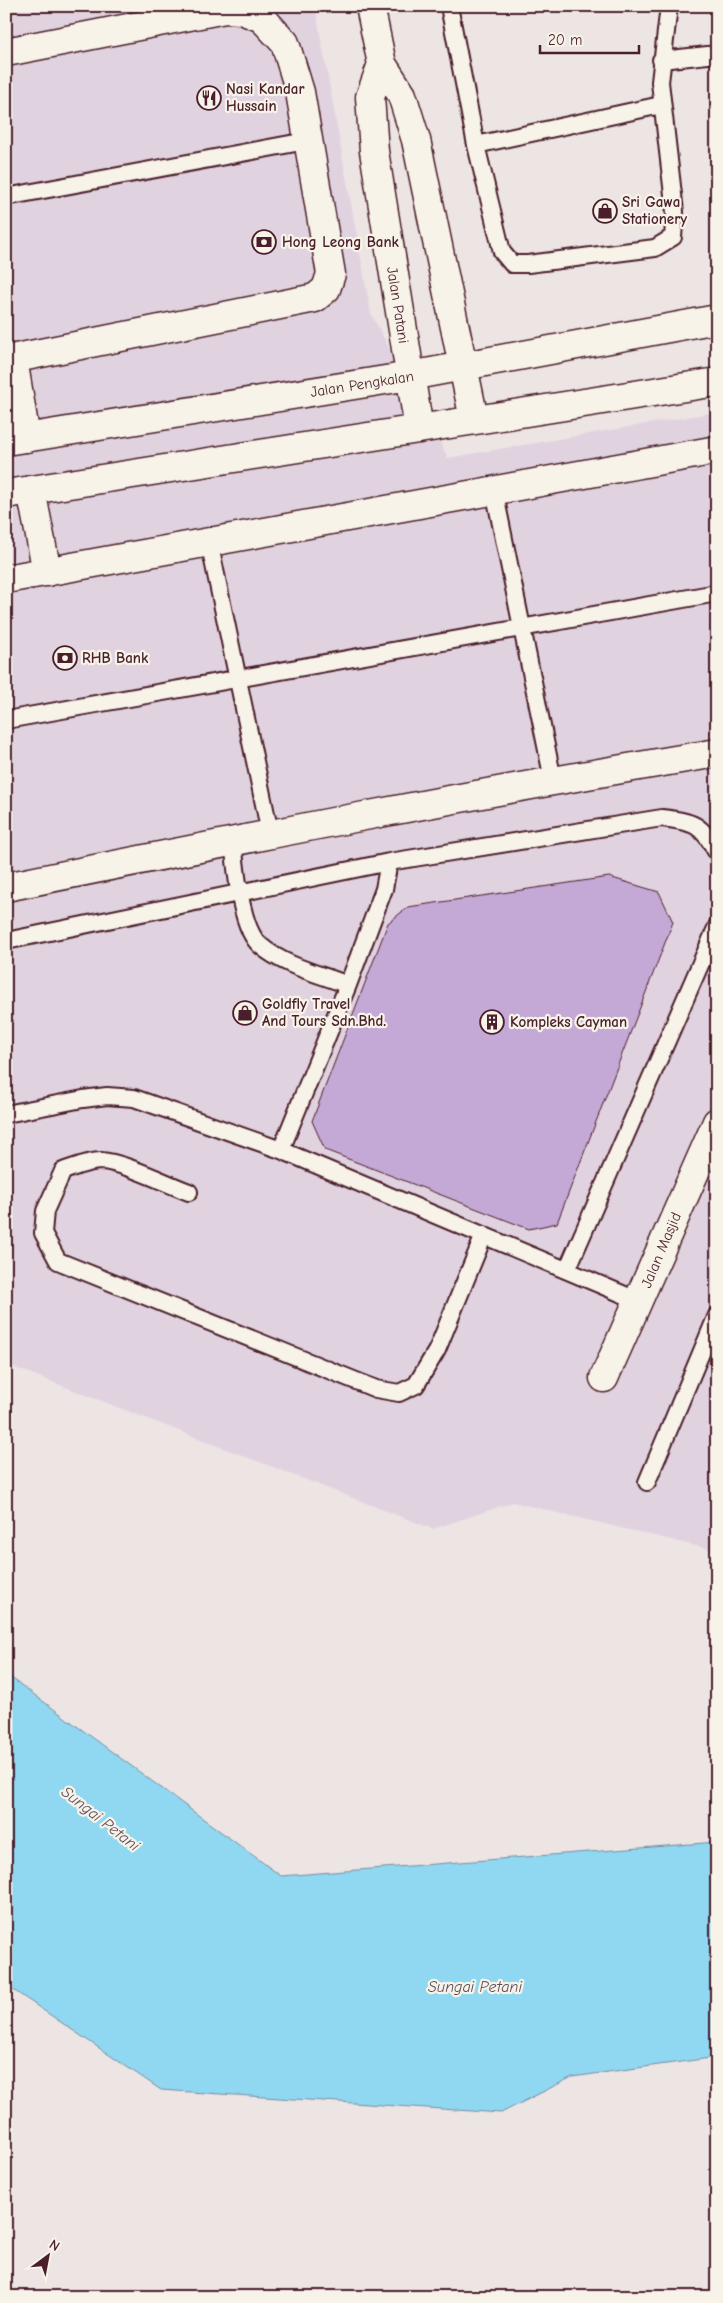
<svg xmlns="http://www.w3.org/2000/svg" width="723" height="2303" viewBox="0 0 723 2303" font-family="'Comic Neue',sans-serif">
	<rect width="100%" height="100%" fill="#ede4e4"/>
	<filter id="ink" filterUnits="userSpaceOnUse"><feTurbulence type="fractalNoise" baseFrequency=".02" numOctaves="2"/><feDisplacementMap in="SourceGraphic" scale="10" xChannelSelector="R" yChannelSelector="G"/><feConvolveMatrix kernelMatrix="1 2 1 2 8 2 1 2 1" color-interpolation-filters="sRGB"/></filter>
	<g filter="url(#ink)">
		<!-- built -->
		<path fill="#e1d2e0" d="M6,6H315L371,314L448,458L717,412V1551L513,1502L433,1529L6,1364Z"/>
		<!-- water -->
		<path fill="#90d8f1" stroke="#748ea2" d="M6,1674L281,1876L717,1842V2057L572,2077L501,2113L161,2090L6,1985Z"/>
		<!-- building -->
		<path fill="#c4a9d6" stroke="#4a1f2b" d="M609,877L659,892L673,922L557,1223L529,1229L325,1150L312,1121L388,923L408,907Z
			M717,1334V1356L709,1352Z"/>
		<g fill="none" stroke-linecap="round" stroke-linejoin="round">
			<!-- lane casing -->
			<g stroke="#4a1f2b" stroke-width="20">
				<path id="lane" d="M449,6L476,145L502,252L512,264H528L655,248L673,237L675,212L660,82L669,6
					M661,60L717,54
					M476,145L661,105
					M6,197L306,141
					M494,490L553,780
					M209,541L270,833
					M6,720L717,593
					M233,841C236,868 240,929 261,946C284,966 320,974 348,985
					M6,941L389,862L662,818C694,822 702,824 717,853
					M6,1114L83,1099L107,1096L134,1098L281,1150L639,1301
					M281,1150L348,985L384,889L389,862
					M189,1192C167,1184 123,1162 101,1161C88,1161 75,1167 63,1171L45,1211L43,1233L58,1261L376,1389L399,1393L416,1385L437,1350L484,1235
					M567,1270L717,926
					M647,1482L717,1315"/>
			</g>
			<!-- street casing -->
			<g stroke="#4a1f2b" stroke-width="31">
				<path id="street" d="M6,52L225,9L241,10L262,18L285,43L300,92L331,274L326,289L315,298L6,360
					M13,359L26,438
					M31,490L47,572
					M6,579L717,450
					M6,887C243,839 479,792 717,753
					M604,1378L717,1122"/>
			</g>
			<!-- secondary casing -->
			<g stroke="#4a1f2b" stroke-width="31">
				<path id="secondary" d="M370,6L382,64L402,95L416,140L474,419
					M382,64L370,97L374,151L419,429
					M6,441L410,376L717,319
					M6,494L717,382"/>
			</g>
			<!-- lane -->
			<use href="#lane" stroke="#f7f3e8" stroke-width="16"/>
			<!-- street -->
			<use href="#street" stroke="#f7f3e8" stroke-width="28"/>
			<!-- secondary -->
			<use href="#secondary" stroke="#f7f3e8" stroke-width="28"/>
		</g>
	</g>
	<!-- icons -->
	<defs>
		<g id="restaurant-ring" transform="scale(1.25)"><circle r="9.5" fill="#f7f3e8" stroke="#4a1f2b" stroke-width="1.5"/><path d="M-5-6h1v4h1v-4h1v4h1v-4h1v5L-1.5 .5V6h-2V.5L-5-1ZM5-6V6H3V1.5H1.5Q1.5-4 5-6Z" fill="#4a1f2b"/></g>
		<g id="shop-ring" transform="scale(1.25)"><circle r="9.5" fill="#f7f3e8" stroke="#4a1f2b" stroke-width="1.5"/><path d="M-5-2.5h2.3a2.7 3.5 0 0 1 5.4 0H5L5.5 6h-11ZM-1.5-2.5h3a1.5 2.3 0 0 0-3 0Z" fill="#4a1f2b"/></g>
		<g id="bank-ring" transform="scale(1.25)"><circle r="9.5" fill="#f7f3e8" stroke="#4a1f2b" stroke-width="1.5"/><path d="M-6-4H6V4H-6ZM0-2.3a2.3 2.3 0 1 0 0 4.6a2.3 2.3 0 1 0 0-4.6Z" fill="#4a1f2b"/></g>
		<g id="building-ring" transform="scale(1.25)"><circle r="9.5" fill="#f7f3e8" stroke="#4a1f2b" stroke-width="1.5"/><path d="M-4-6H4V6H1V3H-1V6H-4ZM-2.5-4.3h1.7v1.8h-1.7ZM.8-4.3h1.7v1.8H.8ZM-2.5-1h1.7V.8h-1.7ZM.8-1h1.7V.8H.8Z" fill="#4a1f2b"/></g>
	</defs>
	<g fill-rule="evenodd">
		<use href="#restaurant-ring" x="209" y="98"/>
		<use href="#shop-ring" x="605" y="211"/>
		<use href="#bank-ring" x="264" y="242"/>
		<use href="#bank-ring" x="65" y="658"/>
		<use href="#shop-ring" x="245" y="1013"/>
		<use href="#building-ring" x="492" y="1022"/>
	</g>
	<g text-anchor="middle" stroke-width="4.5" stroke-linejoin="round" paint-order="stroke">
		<!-- poi labels -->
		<g font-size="15" font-weight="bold" fill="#4a1f2b" stroke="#f7f3e8" text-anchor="start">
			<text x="226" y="94">Nasi Kandar<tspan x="226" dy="17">Hussain</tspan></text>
			<text x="622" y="207">Sri Gawa<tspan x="622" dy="17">Stationery</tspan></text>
			<text x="282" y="247">Hong Leong Bank</text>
			<text x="82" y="663">RHB Bank</text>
			<text x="262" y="1009">Goldfly Travel<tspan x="262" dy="17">And Tours Sdn.Bhd.</tspan></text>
			<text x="510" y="1027">Kompleks Cayman</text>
		</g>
		<!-- street labels -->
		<g font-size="15" fill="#4a1f2b" stroke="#f7f3e8">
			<text transform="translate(398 305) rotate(81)" y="5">Jalan Patani</text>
			<text transform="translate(362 384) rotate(-9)" y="5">Jalan Pengkalan</text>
			<text transform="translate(661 1250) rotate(-67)" y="5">Jalan Masjid</text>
		</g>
		<!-- water labels -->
		<g font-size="16" font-style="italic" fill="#5c4d5c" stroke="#f7f3e8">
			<text transform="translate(101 1818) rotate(38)" y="6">Sungai Petani</text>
			<text x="475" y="1992">Sungai Petani</text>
		</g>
	</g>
	<!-- margin -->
	<rect width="723" height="2303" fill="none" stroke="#f7f3e8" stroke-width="25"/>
	<rect x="12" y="12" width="698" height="2278" fill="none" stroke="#4a1f2b" stroke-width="2" filter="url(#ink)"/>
	<!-- north arrow -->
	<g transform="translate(48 2256) rotate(32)" stroke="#f7f3e8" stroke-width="4" paint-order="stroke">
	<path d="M0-4L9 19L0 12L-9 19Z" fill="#4a1f2b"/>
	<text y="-8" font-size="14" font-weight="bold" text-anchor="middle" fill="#4a1f2b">N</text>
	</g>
	<!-- scale -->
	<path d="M540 45v8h99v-8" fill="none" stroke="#4a1f2b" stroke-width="2.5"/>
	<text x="548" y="45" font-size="15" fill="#4a1f2b" stroke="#f7f3e8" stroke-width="4" paint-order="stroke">20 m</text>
</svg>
